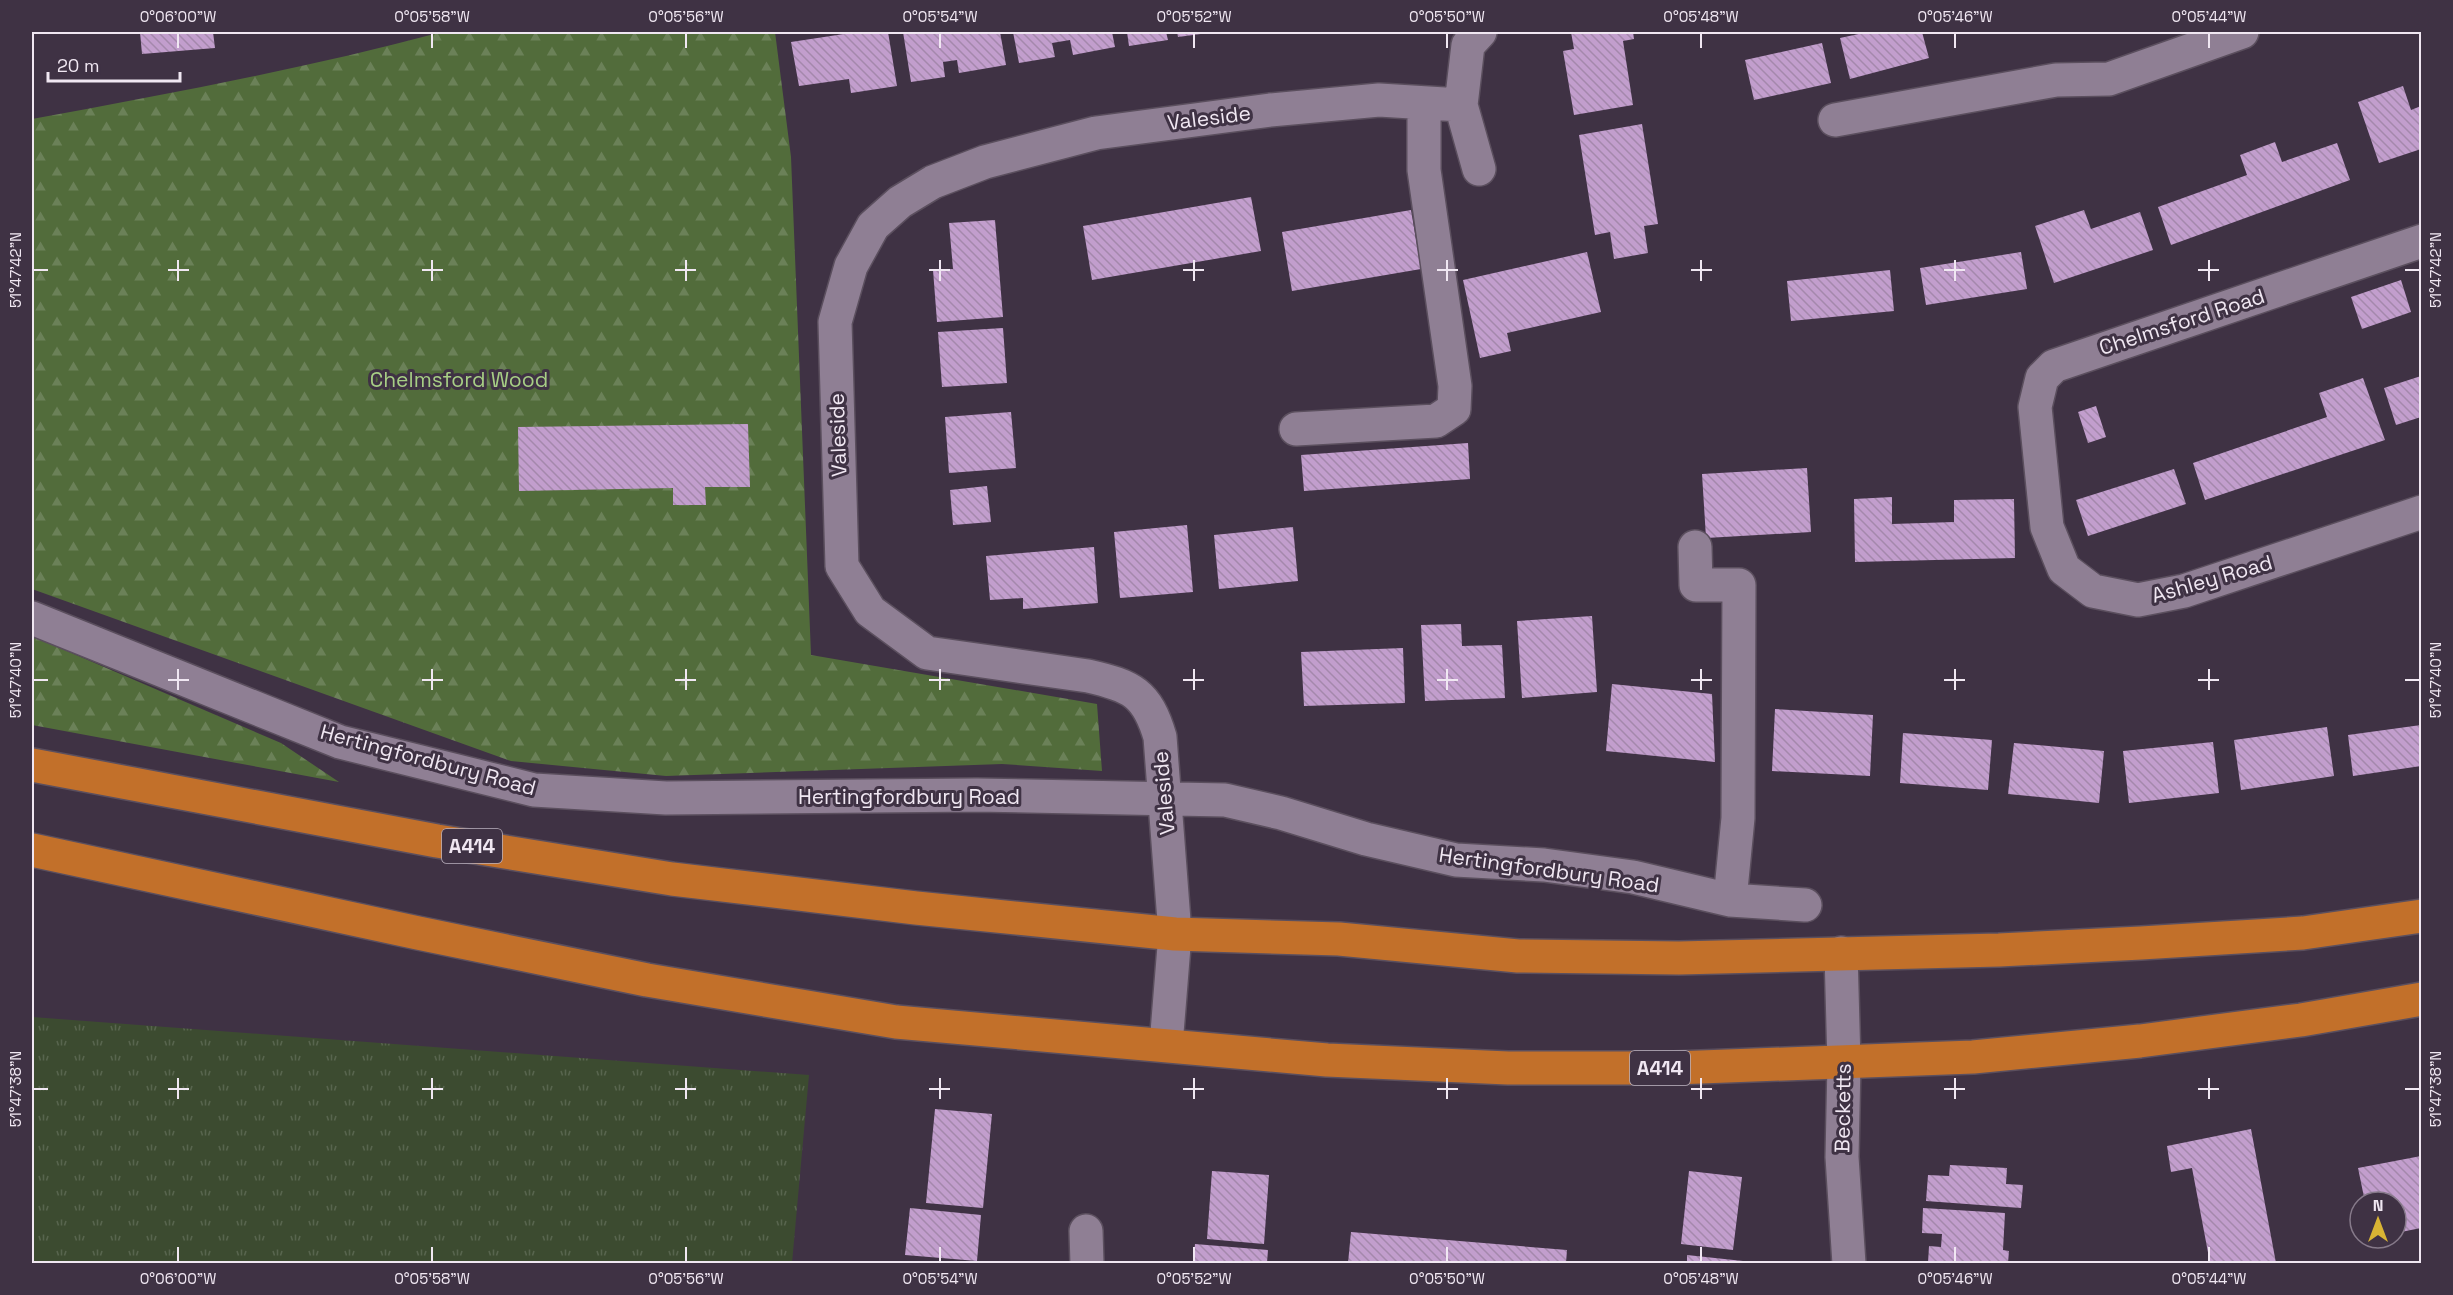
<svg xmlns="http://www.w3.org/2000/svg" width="2453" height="1295" viewBox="0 0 2453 1295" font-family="'Space Grotesk',sans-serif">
	<defs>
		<pattern id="grass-tufts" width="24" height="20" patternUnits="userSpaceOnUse" patternTransform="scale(1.5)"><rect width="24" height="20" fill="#3c4b30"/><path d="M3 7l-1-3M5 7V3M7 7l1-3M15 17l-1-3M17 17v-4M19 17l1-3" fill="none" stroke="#58654e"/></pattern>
		<pattern id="forest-firs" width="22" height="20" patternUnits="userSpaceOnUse" patternTransform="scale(1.5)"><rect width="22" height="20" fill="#526c3b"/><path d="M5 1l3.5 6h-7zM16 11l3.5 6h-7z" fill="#6b8158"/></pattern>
		<pattern id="building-back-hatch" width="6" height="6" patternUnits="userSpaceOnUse" patternTransform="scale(1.5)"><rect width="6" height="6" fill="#c29ecd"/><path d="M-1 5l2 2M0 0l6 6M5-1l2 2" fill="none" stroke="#a488ac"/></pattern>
	</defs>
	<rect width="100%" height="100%" fill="#3f3244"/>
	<!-- grass -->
	<path fill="url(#grass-tufts)" d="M32,1017L809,1075L792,1263H32Z"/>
	<!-- forest -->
	<path fill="url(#forest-firs)" d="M442,32H775L791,157L811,655L1097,704L1102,771L1002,764L666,776L511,761L32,589V119C169,94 307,68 442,32Z
		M32,636L281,743L339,782L32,725Z"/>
	<!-- building -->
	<path fill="url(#building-back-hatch)" d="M140,32H213L215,48L142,54Z
		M857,32H888L897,86L851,93L849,79L799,86L791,42Z
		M903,32H1000L1006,65L959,73L957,60L943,62L945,77L911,82Z
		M1013,32H1112L1115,47L1073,55L1070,40L1052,43L1055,57L1019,63Z
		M1127,32H1166L1168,40L1129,46Z
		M1177,32H1208V33L1178,37Z
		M1571,32H1633L1634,39L1623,41L1633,105L1574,115L1563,51L1574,49Z
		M1868,32H1922L1929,58L1850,79L1840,38Z
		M1822,43L1831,83L1754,100L1745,60Z
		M2403,86L2411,110L2421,106V149L2379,163L2358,102Z
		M1642,124L1658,224L1644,226L1648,253L1614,259L1610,232L1595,235L1579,135Z
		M2275,142L2282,162L2337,143L2350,180L2171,245L2158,207L2247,175L2240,155Z
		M1251,197L1261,251L1092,280L1083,226Z
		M1411,210L1421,269L1292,291L1282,232Z
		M2084,210L2091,229L2140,212L2153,250L2054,283L2035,226Z
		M995,220L1003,317L937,322L933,270L953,269L949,223Z
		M1587,252L1601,312L1507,333L1511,351L1480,358L1463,280Z
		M2021,252L2027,289L1926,305L1920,268Z
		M1890,270L1894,311L1791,321L1787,281Z
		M2401,280L2411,312L2362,329L2351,297Z
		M1003,328L1007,383L942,387L938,332Z
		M2421,376V417L2396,425L2384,388Z
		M2363,378L2385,440L2205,500L2193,463L2327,417L2319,393Z
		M2096,406L2106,437L2088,443L2078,412Z
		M1011,412L1016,468L949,473L945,417Z
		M748,424L750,487H705L706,505H673V488L519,491L518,427Z
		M1468,443L1470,479L1304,491L1301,455Z
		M1807,468L1811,532L1706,538L1702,474Z
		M2174,469L2186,504L2088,536L2076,500Z
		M987,486L991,522L953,525L950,490Z
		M1892,497V524L1954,522V500L2014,499L2015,558L1855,562L1854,499Z
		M1187,525L1193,592L1120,598L1114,532Z
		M1293,527L1298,581L1219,589L1214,535Z
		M1094,547L1098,603L1023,609V598L990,600L986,556Z
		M1592,616L1597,692L1522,698L1517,621Z
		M1461,624L1462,646L1502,645L1505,698L1425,701L1421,625Z
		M1403,648L1405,703L1304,706L1301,652Z
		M1612,684L1712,694L1715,762L1606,751Z
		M1775,709L1873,715L1870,776L1772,771Z
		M2421,725V766L2353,776L2348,735Z
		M2327,727L2334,776L2241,790L2234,740Z
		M1903,733L1992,740L1988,790L1900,783Z
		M2213,742L2219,793L2129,803L2123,751Z
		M2014,743L2104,751L2099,803L2008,794Z
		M935,1109L992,1114L983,1208L926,1203Z
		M2251,1129L2276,1263H2210L2192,1168L2171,1172L2167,1146Z
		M2421,1156V1228L2396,1233V1202H2365L2358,1168Z
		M1950,1165L2007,1168L2006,1184L2023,1185L2021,1208L1926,1201L1928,1175L1949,1176Z
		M1212,1171L1269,1175L1264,1244L1207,1239Z
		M1689,1171L1742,1177L1733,1250L1681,1244Z
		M910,1208L981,1215L977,1261L905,1255Z
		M1923,1208L2005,1213L2003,1250L2009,1251L2008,1263H1928L1929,1246L1941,1247L1942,1234L1922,1233Z
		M1351,1232L1567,1250L1566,1263H1348Z
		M1195,1244L1268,1250L1267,1263H1193Z
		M1687,1255L1743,1261L1742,1263H1687Z"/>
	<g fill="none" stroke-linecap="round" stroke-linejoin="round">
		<!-- minor casing -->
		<g stroke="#5b4f5e" stroke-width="36">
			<path id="minor" d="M1835,120L2056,80L2109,79L2242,32
				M1479,169L1461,105L1468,45L1480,32
				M2422,241L2054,366L2042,378L2035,407L2047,527L2064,569L2093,591L2138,600L2184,591L2422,512
				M1296,429L1436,421L1454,409L1455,386L1424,170V103
				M1695,547L1696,585H1739L1738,818L1730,900
				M32,618L340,742L534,790L666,798L977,795L1225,800L1281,813L1366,839L1456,860L1544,865L1633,877L1730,900L1805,905
				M1841,953L1844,1063L1842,1157L1849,1264
				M1166,1045L1175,934L1160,737C1147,693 1132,686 1088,676L927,653L870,611L842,566L835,322L851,266L873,226L900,202L933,182L985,162L1096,133L1270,110L1379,100L1461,105
				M1086,1231L1087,1264"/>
		</g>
		<!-- highway casing -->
		<g stroke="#5b4f5e" stroke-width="36">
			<path id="highway" d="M32,765L437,841L672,879L916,908L1175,934L1339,939L1518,956L1679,958L1999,950L2141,943L2303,933L2422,916
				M32,850L418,933L647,980L896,1022L1327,1060L1508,1068H1674L1973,1057L2140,1041L2301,1020L2422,999"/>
		</g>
		<!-- minor -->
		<use href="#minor" stroke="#8f7f94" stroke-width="33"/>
		<!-- highway -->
		<use href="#highway" stroke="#c2702a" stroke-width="33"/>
	</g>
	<!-- ticks -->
	<path fill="none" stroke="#f0e7f2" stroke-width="2" d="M178,33V48M432,33V48M686,33V48M940,33V48M1194,33V48M1447,33V48M1701,33V48M1955,33V48M2209,33V48M178,260V281M432,260V281M686,260V281M940,260V281M1194,260V281M1447,260V281M1701,260V281M1955,260V281M2209,260V281M33,270H48M168,270H189M422,270H443M675,270H696M929,270H950M1183,270H1204M1437,270H1458M1691,270H1712M1944,270H1965M2198,270H2219M2405,270H2420M178,669V690M432,669V690M686,669V690M940,669V690M1194,669V690M1447,669V690M1701,669V690M1955,669V690M2209,669V690M33,680H48M168,680H189M422,680H443M675,680H696M929,680H950M1183,680H1204M1437,680H1458M1691,680H1712M1944,680H1965M2198,680H2219M2405,680H2420M178,1078V1099M432,1078V1099M686,1078V1099M940,1078V1099M1194,1078V1099M1447,1078V1099M1701,1078V1099M1955,1078V1099M2209,1078V1099M33,1089H48M168,1089H189M422,1089H443M675,1089H696M929,1089H950M1183,1089H1204M1437,1089H1458M1691,1089H1712M1944,1089H1965M2198,1089H2219M2405,1089H2420M178,1247V1262M432,1247V1262M686,1247V1262M940,1247V1262M1194,1247V1262M1447,1247V1262M1701,1247V1262M1955,1247V1262M2209,1247V1262"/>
	<g text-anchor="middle" stroke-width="6" stroke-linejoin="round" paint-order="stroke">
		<!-- shield labels -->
		<g fill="#3f3244" stroke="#bbb1be" stroke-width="1.5">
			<rect x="442" y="829" width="60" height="34" rx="4.5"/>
			<rect x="1630" y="1051" width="60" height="34" rx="4.5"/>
		</g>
		<g font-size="20" font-weight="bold" fill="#f0e7f2">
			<text x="472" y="853">A414</text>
			<text x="1660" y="1075">A414</text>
		</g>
		<!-- street labels -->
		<g font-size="21" fill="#f0e7f2" stroke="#3f3244">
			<text transform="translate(1209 118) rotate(-7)" y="7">Valeside</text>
			<text transform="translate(2182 322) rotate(-18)" y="7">Chelmsford Road</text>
			<text transform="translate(838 435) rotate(-92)" y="7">Valeside</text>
			<text transform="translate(2212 579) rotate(-16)" y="7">Ashley Road</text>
			<text transform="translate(428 760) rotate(15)" y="7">Hertingfordbury Road</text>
			<text transform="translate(1164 793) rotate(-95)" y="7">Valeside</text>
			<text x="909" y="804">Hertingfordbury Road</text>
			<text transform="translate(1549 870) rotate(8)" y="7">Hertingfordbury Road</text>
			<text transform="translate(1843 1108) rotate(-89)" y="7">Becketts</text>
		</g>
		<!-- park labels -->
		<g font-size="21" fill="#a7cf85" stroke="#3f3244">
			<text x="459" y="387">Chelmsford Wood</text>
		</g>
	</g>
	<!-- border -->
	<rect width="2453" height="1295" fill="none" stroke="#3f3244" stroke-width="66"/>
	<!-- north arrow -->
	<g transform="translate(2378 1220)"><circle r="28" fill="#3f3244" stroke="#867a8a" stroke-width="1.5"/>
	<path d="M0-4.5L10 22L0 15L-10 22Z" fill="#d8b434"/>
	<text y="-9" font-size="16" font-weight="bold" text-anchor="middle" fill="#f0e7f2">N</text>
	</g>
	<!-- scale -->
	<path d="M48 72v9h132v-9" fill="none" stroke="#f0e7f2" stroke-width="3"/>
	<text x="57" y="72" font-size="18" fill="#f0e7f2" stroke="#3f3244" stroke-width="4.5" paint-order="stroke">20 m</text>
	<rect x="33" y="33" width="2387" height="1229" fill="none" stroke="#f0e7f2" stroke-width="2"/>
	<g font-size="15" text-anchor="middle" fill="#f0e7f2">
		<text x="178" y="22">0°06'00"W</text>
		<text x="432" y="22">0°05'58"W</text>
		<text x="686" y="22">0°05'56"W</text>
		<text x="940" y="22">0°05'54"W</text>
		<text x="1194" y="22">0°05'52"W</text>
		<text x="1447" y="22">0°05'50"W</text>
		<text x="1701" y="22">0°05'48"W</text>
		<text x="1955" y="22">0°05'46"W</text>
		<text x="2209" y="22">0°05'44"W</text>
		<text transform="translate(16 270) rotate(-90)" y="5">51°47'42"N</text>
		<text transform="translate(2436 270) rotate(-90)" y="5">51°47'42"N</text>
		<text transform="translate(16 680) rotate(-90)" y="5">51°47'40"N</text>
		<text transform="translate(2436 680) rotate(-90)" y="5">51°47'40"N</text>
		<text transform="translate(16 1089) rotate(-90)" y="5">51°47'38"N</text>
		<text transform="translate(2436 1089) rotate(-90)" y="5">51°47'38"N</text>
		<text x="178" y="1284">0°06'00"W</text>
		<text x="432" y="1284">0°05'58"W</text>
		<text x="686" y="1284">0°05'56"W</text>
		<text x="940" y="1284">0°05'54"W</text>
		<text x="1194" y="1284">0°05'52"W</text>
		<text x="1447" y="1284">0°05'50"W</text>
		<text x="1701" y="1284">0°05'48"W</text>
		<text x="1955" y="1284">0°05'46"W</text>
		<text x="2209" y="1284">0°05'44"W</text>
	</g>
</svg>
